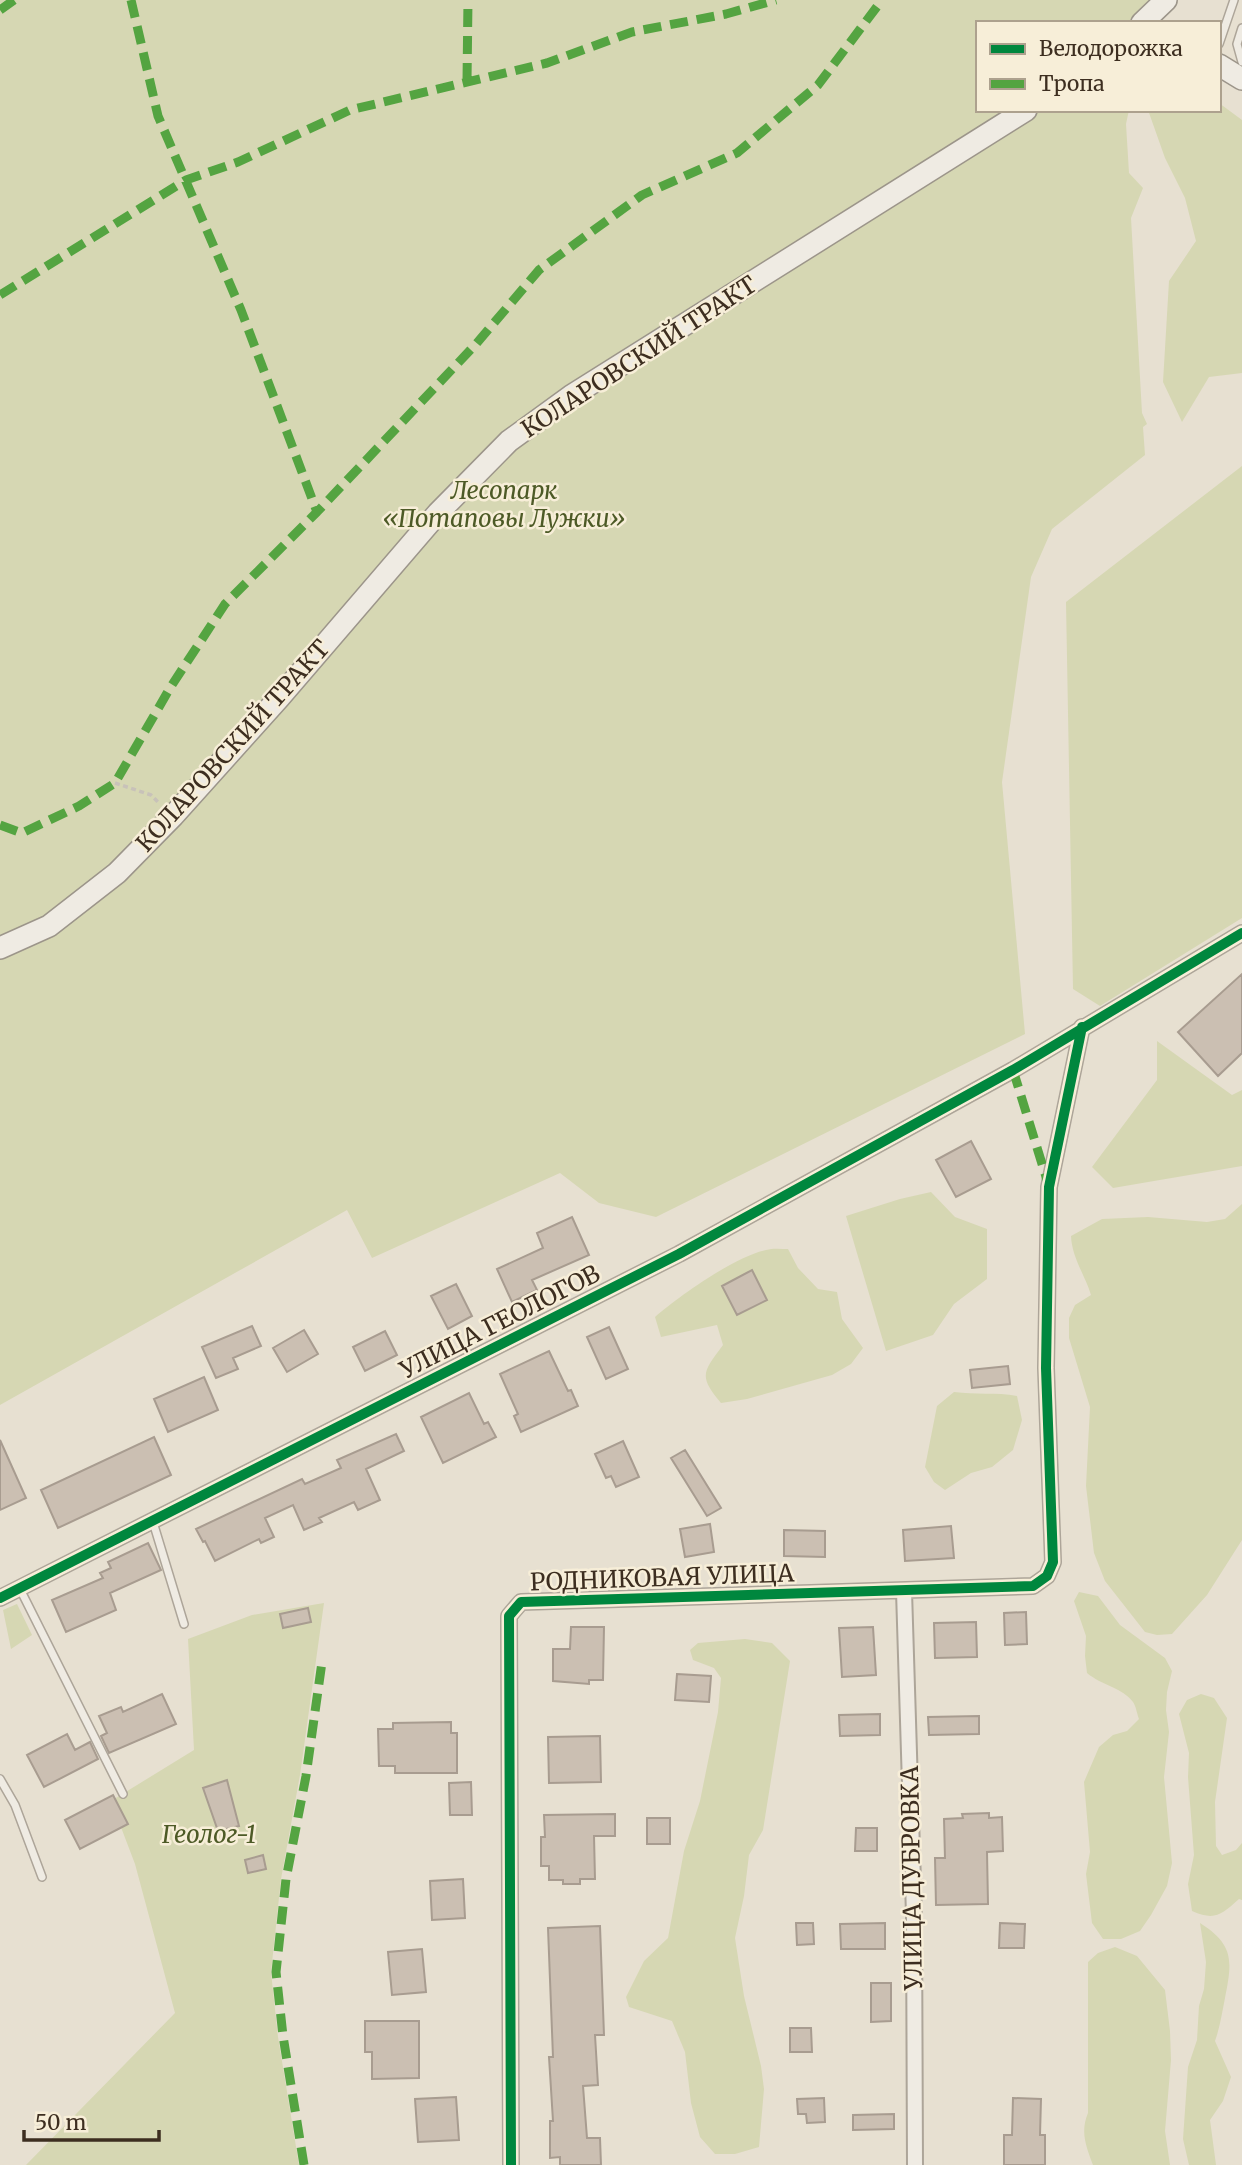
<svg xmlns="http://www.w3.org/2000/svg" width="1242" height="2165" viewBox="0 0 1242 2165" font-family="Merriweather,serif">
	<rect width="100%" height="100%" fill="#e7e0d1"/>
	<!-- green -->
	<path fill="#d6d7b3" d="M0,0H1152L1147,23H978V110H1129L1126,124L1129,173L1143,188L1131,218L1142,413L1147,424L1143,427L1145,455L1052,529L1031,577L1002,782L1025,1034L656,1217L599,1203L560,1173L372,1258L347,1210L0,1405Z
		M1219,103L1242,120V373L1209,377L1182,422L1163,382L1169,281L1196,241L1185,198L1165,158L1148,110H1219Z
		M1242,466V918L1100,1006L1073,989L1066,602Z
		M1157,1041L1232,1095L1242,1090V1166L1113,1188L1092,1167L1157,1080Z
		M931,1192L955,1217L987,1229V1279L954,1304L933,1335L886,1351L846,1216L900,1199Z
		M1242,1204V1540L1207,1595L1172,1634L1157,1635L1145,1632L1105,1581L1094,1553L1086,1486L1090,1407L1069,1338V1318L1075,1305L1091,1295C1085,1275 1072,1258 1071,1236L1102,1219L1148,1217L1207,1222L1225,1219Z
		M788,1249L798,1268L818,1289L837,1292L842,1319L863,1348L851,1364L832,1375L747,1399L721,1403C698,1376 703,1372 723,1345L717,1325L661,1337L655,1317C679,1296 736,1256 766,1250C773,1248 781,1249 788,1249Z
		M954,1392C975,1395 996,1392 1017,1396L1022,1420L1013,1450L992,1467L971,1473L945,1490L934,1482L925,1467L937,1406Z
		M1079,1592L1098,1596L1120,1625L1165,1658L1172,1671L1167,1692L1166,1710L1169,1732L1164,1777L1172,1863L1167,1886L1151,1915L1140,1931L1121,1939H1103L1092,1923L1086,1874L1090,1852L1084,1782L1099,1747L1113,1735L1127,1731L1139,1719C1137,1714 1136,1706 1133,1702C1123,1688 1101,1685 1087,1673L1085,1656L1086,1636L1074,1601Z
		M324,1603L300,1775L281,1879L271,1972L278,2037L299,2165H26L175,2013L135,1864L111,1801L194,1750L188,1639L252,1615Z
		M17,1604L32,1635L11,1649L3,1610Z
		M745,1639L772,1643L790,1661L763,1830L749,1855L744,1896L735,1938L744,1996L761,2066L764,2089L759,2147L735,2154H715L700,2137L691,2103L685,2052L672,2021L629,2007L626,1997L644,1961L668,1938L684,1851L700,1801L718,1712L721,1678L714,1668L693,1660L690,1650L698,1643Z
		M1201,1694L1214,1698L1227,1718L1215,1802L1216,1846L1222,1855L1236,1850L1242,1843V1900L1239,1899C1221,1915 1215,1921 1192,1911L1188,1884L1194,1855L1188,1777L1189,1753L1179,1714L1187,1700Z
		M1200,1923C1235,1945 1232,1962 1225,1998C1222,2013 1220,2027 1215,2041L1231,2077L1223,2101L1210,2120L1216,2165H1189L1183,2139L1188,2067L1197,2040L1199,2006L1204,1989L1206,1962Z
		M1115,1947L1137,1956L1165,1990L1170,2031L1171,2060L1165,2131L1170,2165H1093C1086,2146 1080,2132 1088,2113V1962L1098,1953Z"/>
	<!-- building -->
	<path fill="#cbbfb2" stroke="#a89c90" stroke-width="2" d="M1242,974V1053L1218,1076L1178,1032Z
		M971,1141L991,1179L956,1197L936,1160Z
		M572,1217L589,1255L532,1280L537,1290L512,1302L497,1269L543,1248L537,1233Z
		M752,1270L767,1300L737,1315L722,1286Z
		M456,1284L472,1316L448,1329L431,1296Z
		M252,1326L261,1346L233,1358L238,1369L216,1378L202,1347Z
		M609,1327L628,1369L606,1379L587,1337Z
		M304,1330L318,1354L287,1372L273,1348Z
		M385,1331L397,1355L365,1371L353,1347Z
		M549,1351L568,1391L571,1390L578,1406L521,1432L514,1416L518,1414L500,1374Z
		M1008,1366L1010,1384L972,1388L970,1370Z
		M204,1377L218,1410L168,1432L154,1399Z
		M469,1393L484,1424L488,1422L496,1437L443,1463L421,1417Z
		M396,1434L404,1451L366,1469L380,1500L358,1510L354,1502L319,1518L322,1522L304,1530L293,1505L265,1518L274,1537L261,1543L259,1539L215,1561L205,1541L203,1542L196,1529L302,1479L305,1484L341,1468L337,1460Z
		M154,1437L171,1475L58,1528L41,1490Z
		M0,1440L26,1498L0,1510Z
		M623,1441L639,1477L616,1487L611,1476L606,1478L595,1454Z
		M685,1450L721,1508L707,1516L671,1458Z
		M710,1524L714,1552L685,1557L680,1529Z
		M951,1526L954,1558L905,1561L903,1530Z
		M784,1530L825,1531V1557L784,1556Z
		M148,1543L161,1570L110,1593L116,1610L66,1632L52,1600L103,1578L100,1573L111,1568L108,1562Z
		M308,1608L311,1622L283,1628L280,1614Z
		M1026,1612L1027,1644L1005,1645L1004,1613Z
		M976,1622L977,1657L935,1658L934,1623Z
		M571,1627H604L603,1680H589V1684L553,1681V1649H570Z
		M873,1627L876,1675L842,1677L839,1628Z
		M677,1674L711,1676L709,1702L675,1700Z
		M162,1694L176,1724L109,1753L101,1736L107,1733L99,1716L121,1707L123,1712Z
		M880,1714V1735L840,1736L839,1715Z
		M979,1716V1734L929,1735L928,1717Z
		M451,1722V1733H457V1773H395V1766H379L378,1729H393V1723Z
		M67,1734L75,1750L90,1742L98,1759L44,1787L27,1755Z
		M600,1736L601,1782L549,1783L548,1737Z
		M227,1780L239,1826L218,1831L203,1788Z
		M471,1782L472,1815H450L449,1783Z
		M113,1795L128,1824L80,1849L65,1820Z
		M989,1813V1818L1002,1817L1003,1851L987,1852L988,1904L936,1905L935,1858H945L944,1819L963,1818L962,1814Z
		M615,1814V1836H594L595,1879H580V1884H563V1880H549V1866H541V1837H545L544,1815Z
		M647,1818H670V1844H647Z
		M856,1828H877V1851H855Z
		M263,1855L266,1869L248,1873L245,1860Z
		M463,1879L465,1918L432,1920L430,1881Z
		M796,1923H813L814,1944L797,1945Z
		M885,1923V1949H841L840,1924Z
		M1000,1923L1025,1924L1024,1948H999Z
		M600,1926L604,2035H595L598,2085L583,2086L587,2138H600L601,2165H560V2157L550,2158V2121H553L549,2057H553L548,1928Z
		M422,1949L426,1992L392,1995L388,1952Z
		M871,1983H891V2021L871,2022Z
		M365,2021H419V2078L372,2079V2052H365Z
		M790,2028H811L812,2052H790Z
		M456,2097L459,2140L418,2142L415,2099Z
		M824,2098L825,2122L807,2123L806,2114H798L797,2099Z
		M1013,2098L1041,2099L1040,2135H1045V2165H1004V2135H1012Z
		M894,2114V2129L853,2130V2115Z"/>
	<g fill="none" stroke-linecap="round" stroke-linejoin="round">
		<!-- lane casing -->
		<g stroke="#ada599" stroke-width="10">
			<path id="lane" d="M1242,28L1237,44L1242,62
				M1219,44L1234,0
				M153,1522L184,1624
				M20,1589L123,1794
				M0,1779L15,1805L42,1877"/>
		</g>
		<!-- street casing -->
		<g stroke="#ada599" stroke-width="18">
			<path id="street" d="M904,1591L914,1915L915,2165
				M0,1598L679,1254L1013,1070L1242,933
				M511,2165L509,1616L521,1602L1033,1586L1047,1576L1053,1562L1046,1368L1049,1187L1082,1027"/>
		</g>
		<!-- secondary casing -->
		<g stroke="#9c958a" stroke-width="24">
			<path id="secondary" d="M1142,23L1166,0
				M1219,65L1242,79
				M0,948L49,926L117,873L173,816L279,698L438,513L509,441L571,396L1026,110"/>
		</g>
		<!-- path -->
		<path stroke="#c8c2b9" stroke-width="3.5" stroke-dasharray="5 3.5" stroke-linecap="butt" d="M115,783L151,795L160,804"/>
		<!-- lane -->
		<use href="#lane" stroke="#efebe3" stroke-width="7"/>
		<!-- street -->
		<use href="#street" stroke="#efebe3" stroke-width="14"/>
		<!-- secondary -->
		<use href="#secondary" stroke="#efebe3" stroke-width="21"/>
		<!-- quiet -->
		<path stroke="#54a441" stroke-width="9" stroke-dasharray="18 9" stroke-linecap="butt" d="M131,0L158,116L241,310L317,512
			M0,10L14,0
			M467,81L468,0
			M0,295L186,180L238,162L350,110L547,63L632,32L726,14L776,0
			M0,825L22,833L79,806L115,783L170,688L225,604L317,512L476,344L539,270L642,195L737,153L818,85L882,0
			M1013,1070L1047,1180
			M304,2165L283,2036L276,1972L286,1879L306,1776L322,1662"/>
		<!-- cycleway casing -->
		<g stroke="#f7eed8" stroke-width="15">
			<path id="cycleway" d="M0,1598L679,1254L1013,1070L1242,933
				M511,2165L509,1616L521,1602L1033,1586L1047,1576L1053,1562L1046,1368L1049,1187L1082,1027"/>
		</g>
		<!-- cycleway -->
		<use href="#cycleway" stroke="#00873e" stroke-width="10"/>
	</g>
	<g text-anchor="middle" stroke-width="5" stroke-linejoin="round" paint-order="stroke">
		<!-- street labels -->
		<g font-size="24" fill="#3d2e20" stroke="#f7eed8">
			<text transform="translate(639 357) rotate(-33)" y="8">КОЛАРОВСКИЙ ТРАКТ</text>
			<text transform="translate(233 746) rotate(-48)" y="8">КОЛАРОВСКИЙ ТРАКТ</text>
			<text transform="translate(500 1322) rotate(-27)" y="8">УЛИЦА ГЕОЛОГОВ</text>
			<text transform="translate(662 1578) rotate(-2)" y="8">РОДНИКОВАЯ УЛИЦА</text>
			<text transform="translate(912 1878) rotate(-91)" y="8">УЛИЦА ДУБРОВКА</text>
		</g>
		<!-- park labels -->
		<g font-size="24" font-style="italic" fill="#4d5a26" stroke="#f7eed8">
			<text x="504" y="499">Лесопарк<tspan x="504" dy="28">«Потаповы Лужки»</tspan></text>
			<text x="209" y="1843">Геолог-1</text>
		</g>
	</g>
	<!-- legend -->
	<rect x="976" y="21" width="245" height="91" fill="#f7eed8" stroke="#ada18e" stroke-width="2"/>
	<rect x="990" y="44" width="35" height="10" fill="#00873e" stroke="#ada18e" stroke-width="2"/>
	<text x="1039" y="56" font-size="21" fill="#3d2e20">Велодорожка</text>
	<rect x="990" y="79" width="35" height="10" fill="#54a441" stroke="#ada18e" stroke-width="2"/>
	<text x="1039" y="91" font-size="21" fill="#3d2e20">Тропа</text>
	<!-- scale -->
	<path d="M24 2130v10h135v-10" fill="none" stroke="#3d2e20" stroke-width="3.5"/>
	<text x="35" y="2130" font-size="21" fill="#3d2e20" stroke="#f7eed8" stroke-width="5" paint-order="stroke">50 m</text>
</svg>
